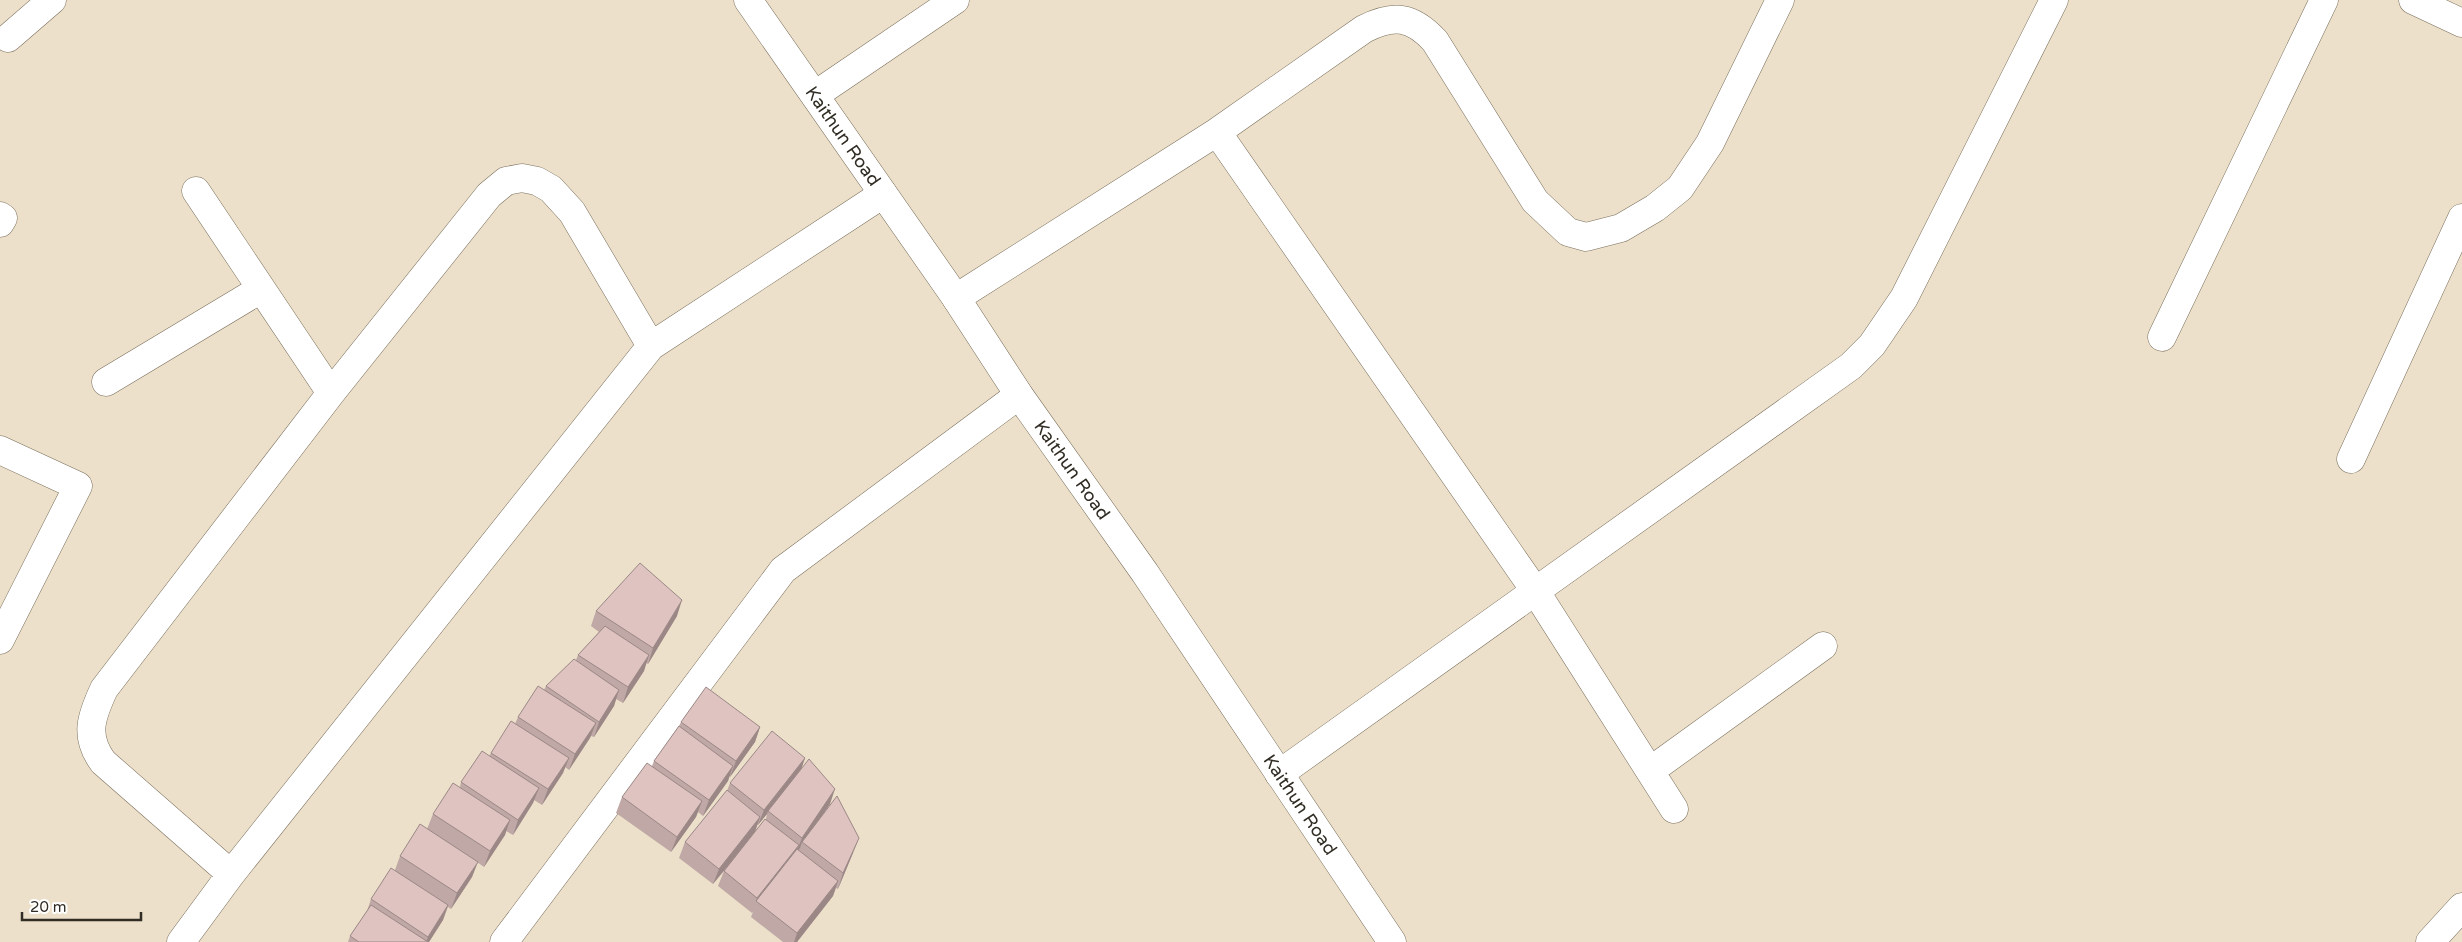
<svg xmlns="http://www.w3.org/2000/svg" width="2462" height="942" viewBox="0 0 2462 942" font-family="'Varela Round',sans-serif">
	<rect width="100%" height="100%" fill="#ece0ca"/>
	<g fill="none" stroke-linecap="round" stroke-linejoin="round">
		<!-- minor casing -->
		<g stroke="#7a6f5c" stroke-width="29">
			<path id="minor" d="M2413,0L2462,23
				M8,38L52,0
				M815,95L955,0
				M1217,132L1536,592L1674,809
				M196,191L331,393
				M0,216L3,218L0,223
				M956,298L1217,132L1364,29C1394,14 1412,16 1435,41L1535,201L1568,232L1586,237L1621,228L1655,208L1680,188L1710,143L1780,0
				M2162,337L2324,0
				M106,382L261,289
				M0,450L78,486L0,640
				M2351,459L2462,218
				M1650,771L1823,646
				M1279,774L1851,366L1872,345L1904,298L2054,0
				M231,874L103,762C84,736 91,717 104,689L331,393L489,195L506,181L522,178L537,181L551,189L572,212L651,346
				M181,942L231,874L651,346L883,194
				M504,942L783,570L1019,395
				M2430,942L2462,907"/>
		</g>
		<!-- tertiary casing -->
		<g stroke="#7a6f5c" stroke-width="29">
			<g id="tertiary">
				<path id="s1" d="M748,0L956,298L1019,395L1145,573L1392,942"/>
			</g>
		</g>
		<!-- minor -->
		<use href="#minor" stroke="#fff" stroke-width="28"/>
		<!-- tertiary -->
		<use href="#tertiary" stroke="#fff" stroke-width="28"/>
	</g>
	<!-- wall -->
	<path fill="#bfa8a5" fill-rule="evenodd" d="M596,611L677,616L648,664L646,663L644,671L623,703L616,699L614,706L594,737L591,736L569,770L565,767L563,773L542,805L534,800L533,803L513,835L506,831L505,835L484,867L477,862L472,877L451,909L448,907L443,920L429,942H348L350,936L367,911L371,899L395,870L400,856L427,829L433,814L460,787L461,782L489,756L491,753L515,724L518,717L544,690L546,686L576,660L578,655L599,632L591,626Z
		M681,722L760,727L755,742L730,777L729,776L728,781L703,816L698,812L696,817L671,852L616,813L622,797L652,766L654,761L679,726Z
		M805,758L801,769L830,804L823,815L853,853L838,889L836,888L833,896L797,942H783L751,917L753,912L752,913L718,886L724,871L713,884L679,858L685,842L727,791L730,783ZM767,814L766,819L755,832L757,825H758Z"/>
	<!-- shaded-wall -->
	<path fill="#9b8886" d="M682,600L677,616L648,664L653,648Z
		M649,655L644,671L623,703L628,687Z
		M619,690L614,706L594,737L599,722Z
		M596,723L590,738L569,770L575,754Z
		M760,727L755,742L730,777L736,761Z
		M569,758L563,773L542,805L548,789Z
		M805,758L800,773L768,811L767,814L758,825L764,810Z
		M733,766L728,781L703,816L709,800Z
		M539,788L533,803L513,835L518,820Z
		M835,789L830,804L803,843L802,842L800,848L796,853L802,838Z
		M702,801L696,817L671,852L677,837Z
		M760,817L755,832L713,884L719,869Z
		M510,820L505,835L484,867L490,851Z
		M859,838L853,853L838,889L843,873Z
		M799,845L793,861L756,901L752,913L757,898Z
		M478,862L472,877L451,909L457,893Z
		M838,881L833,896L797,942H794L797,933Z
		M448,905L443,920L429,942H426L428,937Z"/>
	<!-- building -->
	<path fill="#dec3c0" stroke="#9b8886" d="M640,563L682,600L653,648L596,611Z
		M605,626L649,655L628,687L578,655Z
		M574,659L619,690L599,722L546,686Z
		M538,686L596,723L575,754L518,717Z
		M706,687L760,727L736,761L681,722Z
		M511,721L569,758L548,789L491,753Z
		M679,726L733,766L709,800L654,761Z
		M772,731L805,758L764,810L730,783Z
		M482,751L539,788L518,820L461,782Z
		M809,759L835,789L802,838L768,811Z
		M647,763L702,801L677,837L622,797Z
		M453,783L510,820L490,851L433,814Z
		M727,790L760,817L719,869L685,842Z
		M837,796L859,838L843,873L802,842Z
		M765,819L799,845L757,898L724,871Z
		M420,824L478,862L457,893L400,856Z
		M797,849L838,881L797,933L756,901Z
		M391,868L448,905L428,937L371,899Z
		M371,905L428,942H359L350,936Z"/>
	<g text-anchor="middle" stroke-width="4.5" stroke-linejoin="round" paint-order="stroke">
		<!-- street labels -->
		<g font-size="18" fill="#312d24" stroke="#fff">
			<text dy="6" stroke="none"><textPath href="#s1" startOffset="166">Kaithun Road</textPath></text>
			<text dy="6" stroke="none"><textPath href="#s1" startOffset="571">Kaithun Road</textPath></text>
			<text dy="6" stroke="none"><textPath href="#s1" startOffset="976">Kaithun Road</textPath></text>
		</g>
	</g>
	<!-- scale -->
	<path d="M22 912v8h119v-8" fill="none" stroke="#312d24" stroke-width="2.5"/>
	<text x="30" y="912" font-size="15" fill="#312d24" stroke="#ffffff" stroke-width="4" paint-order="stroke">20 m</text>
</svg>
